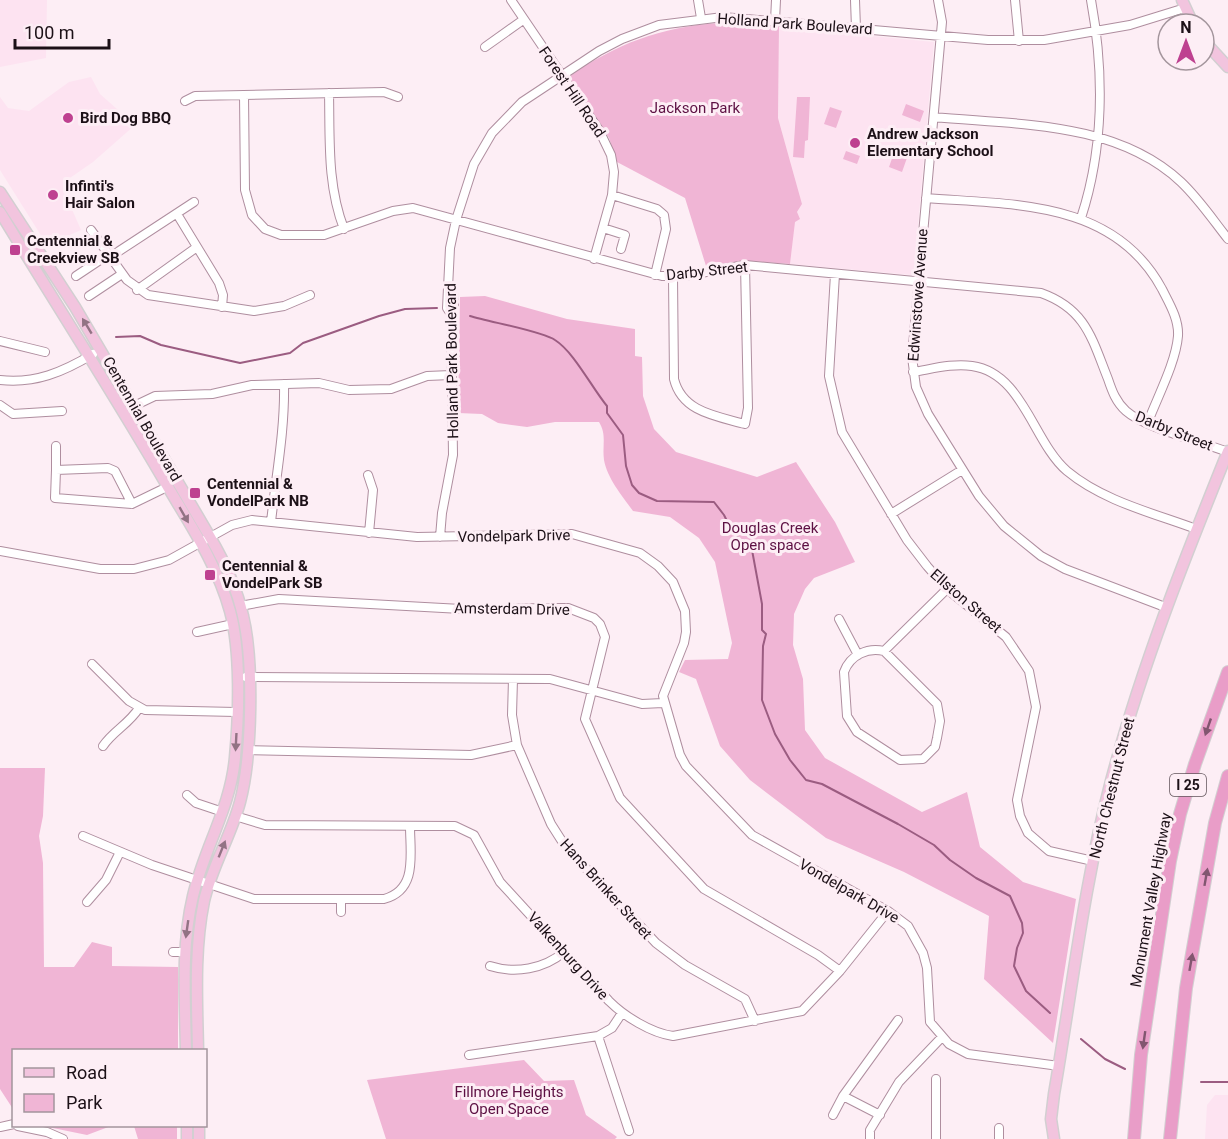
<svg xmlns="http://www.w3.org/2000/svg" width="1228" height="1139" viewBox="0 0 1228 1139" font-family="Roboto,sans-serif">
	<rect width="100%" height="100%" fill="#fdeef5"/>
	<!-- built -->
	<path fill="#fde3f1" d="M0,0H47L46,58L0,67Z
		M779,27L934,42L914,271L911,275L790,264L795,216L802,204L778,118Z
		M91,77L100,94L135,125L93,162L67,180V198L81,230L47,245L0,170V97L8,108L29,111L69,82Z
		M1215,1095H1228V1139H1205L1207,1105Z"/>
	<!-- green -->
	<path fill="#f0b5d5" d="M718,23L779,27L778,118L802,204L797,212L800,219L795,222L790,264L749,261L706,266L685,198L617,162L609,138L569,77C615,44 661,27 718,23Z
		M797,97H810L808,140L805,141L804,158L793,157Z
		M906,104L924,111L920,122L902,115Z
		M830,107L842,111L836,128L824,124Z
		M895,150L908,155L902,172L889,167Z
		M846,151L860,156L857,164L843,159Z
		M485,296L567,319L635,329V356L642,357L643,396L654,429L676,452L757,477L796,462L835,522L855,562L814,578L805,589L794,614L793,645L803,679L805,730L825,758L922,812L967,792L980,847L1023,882L1076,899L1053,1043L984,979L989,916L904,872L826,838L750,780L720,746L696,679L679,672L685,660L728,659L732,643L715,562L699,538L670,517L633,511C623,497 607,478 604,460C602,445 607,435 599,422H555L527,427L498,423L482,414L458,413L460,297Z
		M0,768H45L43,816L39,836L43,863L44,967H74L92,942L112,947V966L178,967V1050H14L13,1109L0,1089Z
		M524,1060L544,1081L574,1080L586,1115L617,1137L615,1139H386L367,1080Z
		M43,1126H111L87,1135Z
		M134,1126H177V1139H138Z"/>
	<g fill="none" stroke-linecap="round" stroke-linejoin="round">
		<!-- stream -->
		<path stroke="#9b5c81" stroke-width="2" d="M470,316C489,322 542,331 555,340C574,352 592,388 607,406V413L623,435L626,466L632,485L639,493L657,501L714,502L724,515L733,533L752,550L762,604V630L766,634L763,646L762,700L775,734L790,760L806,780L822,784L898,824L934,845L950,860L976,878L1010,896L1022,923L1023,933L1017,948L1014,966L1026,991L1050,1013
			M116,337L140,336L161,345L240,363L290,353L303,343L379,316L405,309L437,308
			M1081,1039L1105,1059L1125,1069
			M1201,1082H1228"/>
		<!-- minor casing -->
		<g stroke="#af8e9f" stroke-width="10">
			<path id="minor" d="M511,0L599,130L611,155L614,172L612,195L594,259
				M698,0L701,18
				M855,0L856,28
				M938,0L942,22L912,357L916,387L928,414L979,496L1004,526L1041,556L1065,569L1165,607
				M1015,0L1019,41
				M775,21L776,0
				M485,47L523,20
				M329,93C330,139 327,185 344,229
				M244,95L245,190L252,215L265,229L281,235H324L393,211L413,208L662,276H684L745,265L1041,293C1086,309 1092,339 1108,379C1112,391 1116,402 1126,411C1145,428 1202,442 1228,452
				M185,101L195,96L384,92L398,97
				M934,117C1017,125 1116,121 1181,182C1199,199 1213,220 1228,239
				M612,195L657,209L664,215L666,229L655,275
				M926,198C1014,205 1114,200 1162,289C1169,303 1179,319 1178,336C1176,362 1157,398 1148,422
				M177,214L219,283L223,295L222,307
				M1081,218C1104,148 1104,71 1091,0
				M603,228L625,235L621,249
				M91,230L127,280L148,295L254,311L284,306L310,295
				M110,257L194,202
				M835,274L829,376L842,432L907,540L927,566L947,589L1006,637L1029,671L1036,707L1017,800L1020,816L1028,833L1049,851L1093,861
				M76,276L109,254
				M673,277L674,379C682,412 716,416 745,424L748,408L745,265
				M137,290L197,247
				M450,293L454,296V307L451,314
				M89,296L122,274
				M0,341L45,352
				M913,372C932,369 953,363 972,366C1023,373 1033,442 1067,471C1103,501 1153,513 1196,529
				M0,380C35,384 63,372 93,354
				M0,405L13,414L62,411
				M134,406L155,396L212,394L252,385L319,383L349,390L391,389L427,376L451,375
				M108,468L115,471L132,504L55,498L56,470Z
				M56,470V446
				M368,475L373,490L369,533
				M132,504L167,487
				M891,514L962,470
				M271,522C276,476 285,430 284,384
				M440,537L442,513L453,455L451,314L447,308L450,248L456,220L474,164L492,133L522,102L599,51L622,39L659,25L723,17L988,40H1044L1130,25L1185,8
				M0,551L100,569H134L169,560L232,525L252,520L417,537L572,534L640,553L658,566L673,582L685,611L686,632L684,643L663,696L680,755L686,766L752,835L888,911L908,926L923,953L927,968L930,1022L949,1044L968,1054L1059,1066
				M240,606L279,599L461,609L568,608L594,618L600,624L605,637L585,719L620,798L704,889L818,955L840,971
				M839,619L858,655
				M197,632L233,624
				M884,651L937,704L940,721L937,738L935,747L923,759L900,760L857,732L847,716L844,672C850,655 868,647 884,651L947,589
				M92,664L129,701L145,710L236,712
				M246,677L550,679L642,704L663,703
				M513,679L512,715L517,745L551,824L565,846L656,943L685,965L745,999L755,1021
				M103,746C113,731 129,724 139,708
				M248,750L471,755L517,745
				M187,795L196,803L223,812
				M235,816L265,825L455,826L474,835L500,882L609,1001C624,1016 651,1033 673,1036L802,1011L840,971L888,911
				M83,836L152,865L254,899H384C418,890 410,854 410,826
				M87,902L106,880L120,852
				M341,912V899
				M173,952H185
				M490,966C515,974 544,969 564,952
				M598,1036L629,1131
				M469,1055L598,1036L612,1028L622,1013
				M843,1096L880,1115
				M833,1115L843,1096L898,1020
				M18,1126L47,1132L63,1139
				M0,1127L14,1124
				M999,1128V1139
				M870,1139V1130L899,1082L942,1037
				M936,1139V1079"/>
		</g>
		<!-- major casing -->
		<g stroke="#d2cfd1" stroke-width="13">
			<path id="major" d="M1182,0L1193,24
				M1204,41L1228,67
				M0,192L75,307L210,537C224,561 237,588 243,616C254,662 252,757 240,802C231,836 212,866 204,901C194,950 197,1000 198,1050
				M0,212C54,301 110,388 162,477C187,520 217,563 230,611C241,651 239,715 235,757C231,807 204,848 193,896C181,947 185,999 186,1050
				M187,1126V1139
				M199,1126V1139
				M1054,1139L1051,1119L1054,1094C1072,990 1084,884 1111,781C1141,668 1184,560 1228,451"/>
		</g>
		<!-- highway casing -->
		<g stroke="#d2cfd1" stroke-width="14">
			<path id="highway" d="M1134,1139L1141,1055L1170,861L1180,814L1195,764L1228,672
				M1170,1139L1186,988L1215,823L1228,776"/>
		</g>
		<!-- minor -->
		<use href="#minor" stroke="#fff" stroke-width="8"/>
		<!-- major -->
		<use href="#major" stroke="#f2c4de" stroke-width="10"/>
		<!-- highway -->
		<use href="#highway" stroke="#e99dc8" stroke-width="12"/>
	</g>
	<!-- one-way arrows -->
	<defs><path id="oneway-solid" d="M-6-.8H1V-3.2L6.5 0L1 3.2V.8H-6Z" transform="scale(1.5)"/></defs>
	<g fill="#927384">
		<use href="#oneway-solid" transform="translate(87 326) rotate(-121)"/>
		<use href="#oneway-solid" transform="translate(184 515) rotate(60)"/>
		<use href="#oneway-solid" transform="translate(236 742) rotate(93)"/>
		<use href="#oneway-solid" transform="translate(222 849) rotate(-68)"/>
		<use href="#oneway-solid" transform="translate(187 929) rotate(98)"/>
	</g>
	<g fill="#825670">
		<use href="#oneway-solid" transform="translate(1208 727) rotate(109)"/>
		<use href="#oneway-solid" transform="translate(1206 877) rotate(-80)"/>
		<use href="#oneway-solid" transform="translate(1191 962) rotate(-80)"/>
		<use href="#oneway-solid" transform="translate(1144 1040) rotate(98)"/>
	</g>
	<!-- markers -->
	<g fill="#be4190" stroke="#fdeef5" stroke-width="2">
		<circle cx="68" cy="118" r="6"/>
		<circle cx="855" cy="143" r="6"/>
		<circle cx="53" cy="195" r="6"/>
		<rect x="9" y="244" width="12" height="12" rx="3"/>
		<rect x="189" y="487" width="12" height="12" rx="3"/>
		<rect x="204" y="569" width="12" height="12" rx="3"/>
	</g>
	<g text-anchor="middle" stroke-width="6" stroke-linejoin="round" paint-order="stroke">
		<!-- shield labels -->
		<rect fill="#fdeef5" stroke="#60535a" stroke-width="1.5" x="1170" y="774" width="36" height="22" rx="4.5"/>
		<g font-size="14" font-weight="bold" fill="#1c1017">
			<text x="1188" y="790">I 25</text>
		</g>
		<!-- street labels -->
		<g font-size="15" fill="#1c1017" stroke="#fdeef5">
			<text transform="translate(795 24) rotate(4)" y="5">Holland Park Boulevard</text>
			<text transform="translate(572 92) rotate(56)" y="5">Forest Hill Road</text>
			<text transform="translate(707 271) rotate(-6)" y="5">Darby Street</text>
			<text transform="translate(918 295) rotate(-86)" y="5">Edwinstowe Avenue</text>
			<text transform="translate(452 361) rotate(-91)" y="5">Holland Park Boulevard</text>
			<text transform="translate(142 419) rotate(60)" y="5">Centennial Boulevard</text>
			<text transform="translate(1174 431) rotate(22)" y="5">Darby Street</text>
			<text transform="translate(514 536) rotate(-1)" y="5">Vondelpark Drive</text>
			<text transform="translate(966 601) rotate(41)" y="5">Ellston Street</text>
			<text transform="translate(512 609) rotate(1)" y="5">Amsterdam Drive</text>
			<text transform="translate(1112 788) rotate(-76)" y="5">North Chestnut Street</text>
			<text transform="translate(606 889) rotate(48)" y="5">Hans Brinker Street</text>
			<text transform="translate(849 891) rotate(30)" y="5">Vondelpark Drive</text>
			<text transform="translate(1151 900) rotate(-80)" y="5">Monument Valley Highway</text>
			<text transform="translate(568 956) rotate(48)" y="5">Valkenburg Drive</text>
		</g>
		<!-- park labels -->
		<g font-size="15" fill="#5d1043" stroke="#fdeef5">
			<text x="695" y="113">Jackson Park</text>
			<text x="770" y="533">Douglas Creek<tspan x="770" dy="17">Open space</tspan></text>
			<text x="509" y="1097">Fillmore Heights<tspan x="509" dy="17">Open Space</tspan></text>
		</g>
		<!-- poi labels -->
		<g font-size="15" font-weight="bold" fill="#1c1017" stroke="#fdeef5" text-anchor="start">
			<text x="80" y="123">Bird Dog BBQ</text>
			<text x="867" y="139">Andrew Jackson<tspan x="867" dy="17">Elementary School</tspan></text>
			<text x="65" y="191">Infinti's<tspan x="65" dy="17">Hair Salon</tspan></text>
			<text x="27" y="246">Centennial &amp;<tspan x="27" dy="17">Creekview SB</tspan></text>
			<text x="207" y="489">Centennial &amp;<tspan x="207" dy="17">VondelPark NB</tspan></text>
			<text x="222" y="571">Centennial &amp;<tspan x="222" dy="17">VondelPark SB</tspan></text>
		</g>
	</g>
	<!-- legend -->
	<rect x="12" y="1049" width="195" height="78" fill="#fdeef5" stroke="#a3959c" stroke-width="1.5"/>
	<rect x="24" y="1068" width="30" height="9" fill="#f2c4de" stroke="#a3959c" stroke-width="1.5"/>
	<text x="66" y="1079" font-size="18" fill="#1c1017">Road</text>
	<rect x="24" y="1094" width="30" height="18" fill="#f0b5d5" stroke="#a3959c" stroke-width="1.5"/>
	<text x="66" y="1109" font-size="18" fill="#1c1017">Park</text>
	<!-- north arrow -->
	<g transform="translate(1186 42)"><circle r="28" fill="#fdeef5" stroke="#a3959c" stroke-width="1.5"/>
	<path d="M0-4.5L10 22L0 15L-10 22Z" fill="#be4190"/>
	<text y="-9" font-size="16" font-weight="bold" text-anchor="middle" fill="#1c1017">N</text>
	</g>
	<!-- scale -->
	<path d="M15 39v9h94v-9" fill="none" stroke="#1c1017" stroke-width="3"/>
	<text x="24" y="39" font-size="18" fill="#1c1017" stroke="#fdeef5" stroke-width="4.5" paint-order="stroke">100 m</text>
</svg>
